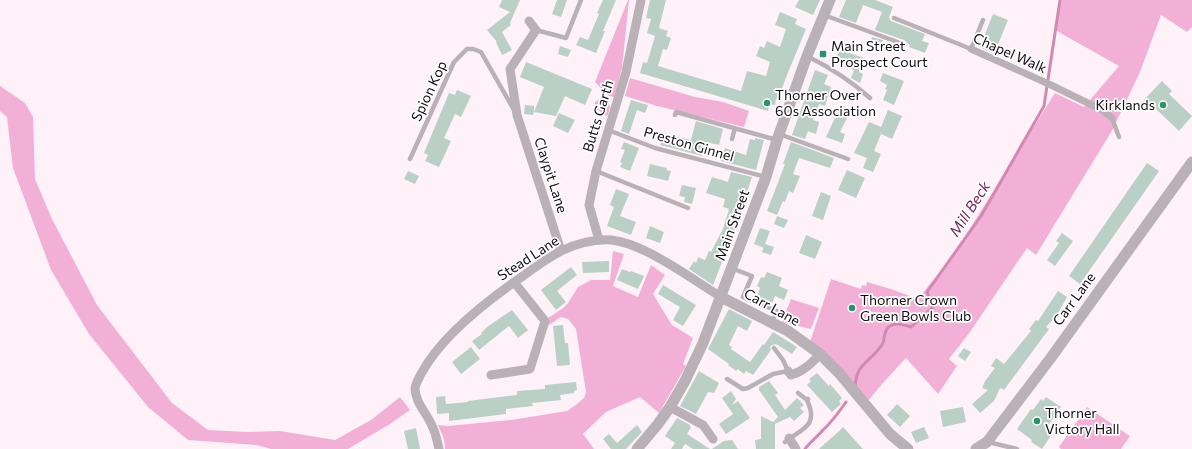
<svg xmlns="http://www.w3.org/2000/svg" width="1192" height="449" viewBox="0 0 1192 449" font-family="Commissioner,sans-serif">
	<rect width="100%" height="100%" fill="#fef2f8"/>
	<!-- green -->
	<path fill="#f2b0d7" d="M628,0H629L622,68L614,97L609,96L595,82Z
		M1060,0H1192V27L1187,32L1161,15L1140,72L1113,129L1036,255L1027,248L970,332L949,359L957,366L938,394L906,358L882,384L868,401L810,342L831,279L861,289L862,285L866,286L867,282L891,289L918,299L954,254L1055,93L1084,107L1119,66L1055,30Z
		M630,78L695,97L723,102L749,111L744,127L657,106L625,96Z
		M0,86L25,103L33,117L35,179L52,219L97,305L172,403L208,430L248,432L280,431L335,440L371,420L400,397L410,410L390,424L348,449H271L257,445L188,440L148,407L89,334L51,270L13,168L7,117L0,111Z
		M600,99L609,104L610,107L608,115L605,116L595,107V102Z
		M613,251L624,254L613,286L638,297L651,265L665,275L653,294L672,325L693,338L683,364L686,366L659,413L640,397L606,412L583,434L594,449H445L444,439L438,425L448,426L511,420L567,411L577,404L584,398L586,392L576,329L568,319L561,317L543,329L545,320L563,308L568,303L578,287L591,280H610Z
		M791,299L819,308L811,329L782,322Z
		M1087,407L1130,436L1121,449H1061L1059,447Z"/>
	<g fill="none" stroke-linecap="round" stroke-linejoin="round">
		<!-- stream -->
		<path stroke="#d189b4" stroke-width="3" d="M855,386C857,365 865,365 878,350C879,348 882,346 883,343C885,337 884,329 890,326C896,322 904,325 911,327L933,307L927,292L981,216L1044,106L1060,0
			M805,449C810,442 817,437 823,430C832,422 839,412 846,402"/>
	</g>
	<!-- building -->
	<path fill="#bacfc5" d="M502,0H520L510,23L511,25L502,32L512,50L502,55L496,42H497L487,30L510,12L499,7Z
		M557,0H567L561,17L552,14Z
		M603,0H616L603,31H605L596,53L576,45L580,37L588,40L599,14L597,13Z
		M650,0H666L659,28L668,31L666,36L671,38L667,50L663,49L658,66L741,91L747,71L766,76L770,62L756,56L760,46L764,48L767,41L780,47L786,29L775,25L780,12L797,19L795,24L806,29L787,75L778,99L776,98L775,105L769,104L768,111L640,73L643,62L647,63L655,36L647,33L651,19L646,18Z
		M799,0H820L813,15L795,7Z
		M846,0H875L893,7L889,17L891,21L925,34L922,41L929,43L925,53L909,47L910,45L904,40L875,30L882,12L863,5L856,23L839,17Z
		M993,14L1008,20L994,54L980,47Z
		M872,37L883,40L880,48L870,44Z
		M842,43L850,46L847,52L864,58L859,72L863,74L860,83L851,78L854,70L834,63Z
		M560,46L571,50L568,57L558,54Z
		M526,62L592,89L585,105L565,96L556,116L534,112L533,115L524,114L525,105L534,106V112L544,87L520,77Z
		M815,70L828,75L824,84L831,87L825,106L819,104L813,120L819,122L816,134L808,131L805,139L792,135Z
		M883,73L904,81L894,105L883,100L887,90L885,89L887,85L880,81Z
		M1162,81L1172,91L1169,94L1192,116L1179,131L1155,108L1152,112L1142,102Z
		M457,90L471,96L461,117L455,114L444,138L451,141L439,167L425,161L428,155L424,153L449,93L455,95Z
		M631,100L648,105L645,113L637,110L629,134L621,131Z
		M841,105L851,110L840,132L845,134L842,143L826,137Z
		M888,110L902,116L892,139L881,134L874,151L881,154L873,172L863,168L867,158L854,153L869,122L881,127Z
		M559,113L575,120L568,133L553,126Z
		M696,121L723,129L719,145L706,142L702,156L660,145L663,133L691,140Z
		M755,138L764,140L756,170L721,161L725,148L746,155L750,139L755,140Z
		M624,142L639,148L630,171L620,167L622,163L620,162L625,150L621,149Z
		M791,142L834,158L830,168L799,158L793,174L800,176L793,193L789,191L785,202L783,201L777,215L767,211L785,164H783Z
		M1147,163L1159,171L1080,284L1069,276Z
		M650,164L667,168L666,170L671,171L668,181L647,176Z
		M847,170L865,178L856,198L838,190Z
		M408,171L419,176L415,184L404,179Z
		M731,172L752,177L740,214H741L713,285L689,269L694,261L696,263L698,257L705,260L709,251L711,252L723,229L729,209L723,207L725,199L706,193L712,177L728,182Z
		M682,185L696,188L692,204L684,202L685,197L679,196Z
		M616,189L629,194L620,216L636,222L631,235L607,226L614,207L610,205Z
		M821,192L831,196L823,220L812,216Z
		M777,216L788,220L784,228L774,224Z
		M650,226L664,232L660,243L646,238Z
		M760,228L770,231L765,244L774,247L771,255L762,252L764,246V248L754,244Z
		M1062,233L1073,241L1055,266L1047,260L1059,243L1056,241Z
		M806,235L822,242L815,259L799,253Z
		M609,261V272L583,273L582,262Z
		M571,267L577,275L557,291L566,302L556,310L541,290Z
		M622,269L630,272L631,271L644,276L638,289L617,280Z
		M767,272L782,278L779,286L788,290L784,300L775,296L772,303L757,297L760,288L757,286L761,277L764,278Z
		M663,285L696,305L683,326L673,320L680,307L658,294Z
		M1058,291L1067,297L1057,315L1046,327L1049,329L1004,390L1000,388L994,401L980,413L972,404L988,390L982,388L985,381L995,368L991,366L996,358L1004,364L1031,331L1029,329L1036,320L1038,321Z
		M729,309L752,321L747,331L738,326L729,345L732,347L731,349L750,362L763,344L764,345L773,332L797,347L792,354L776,344L772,345L770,347L771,350L753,375L746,371L744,374L738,369L736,371L728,365L729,364L708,349Z
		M512,310L528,330L518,338L509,326L479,350L472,341L482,334L481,333L487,327Z
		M563,325L565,343H568L570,365L557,366L553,326Z
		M471,347L480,359L461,374L452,362Z
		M964,348L971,352L965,361L958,356Z
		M699,371L719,383L714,393L708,392L696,414L680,406Z
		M817,373L829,386L830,384L842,398L839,401L841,404L832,412L807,385L811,381L809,379Z
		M769,381L778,393L775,395L785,410L797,398L804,405L800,408L804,412L794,421L790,417L775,424V449H756L755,440L761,439V416L773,422L778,417L759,390V387Z
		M576,382L577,390L574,391V393L560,395L561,400L532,403L533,406L506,409V414L449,421V413L437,414L436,397L445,396L446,404L468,402V401L517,395V391L545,389V385Z
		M731,391L736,399L732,405L738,401L750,418L726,434L719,424L733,414L722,398Z
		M1046,397L1061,407L1045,430L1052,434L1042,449L1031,442L1032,440L1017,429L1031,409L1033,410L1041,399L1043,401Z
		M897,404L910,416L900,427L887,415Z
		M963,407L966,422L943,427L940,411Z
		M677,418L690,425V427H691L687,434L710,449H693L685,444L682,449H671L675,443L665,436Z
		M637,425L642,432L626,449H611L603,439L609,434L617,443Z
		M843,427L863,449H819L838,432Z
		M924,427L929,438L916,443L911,432Z
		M416,428L420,449H408L404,431Z
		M732,440L738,449H712L724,441Z"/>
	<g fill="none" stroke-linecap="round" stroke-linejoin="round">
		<!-- service -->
		<path stroke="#b9b1b5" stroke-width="4.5" d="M824,15L903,44
			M894,18L971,49L983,20
			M536,30L566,38L581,0
			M807,56C831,68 850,80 870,98
			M675,115L676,112L777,140
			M1112,118L1119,137
			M608,130L655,148L766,177
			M779,134L848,159
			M732,139L735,128
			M410,159L454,62L467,49H473L481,52L514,110
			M596,171L688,208
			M731,268L752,276L743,297L777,311L771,323
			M727,379L743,389L748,388L773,374L788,371L783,360L774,348
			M798,393L807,400L808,399
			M785,442C803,428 819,426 807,400
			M988,442L1017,449"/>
		<!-- pedestrian -->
		<path stroke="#b9b1b5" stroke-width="7" d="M971,49L1051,85L1102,110L1112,118"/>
		<!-- minor -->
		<path stroke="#b9b1b5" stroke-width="9" d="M529,21L536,30L510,69L517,115L561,251
			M599,240L589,205L596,171L626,72L641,0
			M788,371L791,375C804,371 812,363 820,354
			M491,375L530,369L545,321L514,282
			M670,407L703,425L713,439
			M789,438L796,449
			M439,449C437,441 436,433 432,426C427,413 415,403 415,388C416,383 419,378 421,374C441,336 488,300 523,276C535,267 548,258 561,251C576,244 594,239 611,240C644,243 692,279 721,297"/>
		<!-- tertiary -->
		<path stroke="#b9b1b5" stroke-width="11" d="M721,297L788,331L820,354L839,373L890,434L908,449
			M637,449L658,424L670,407L685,381L703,343L766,177L777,140L807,56L830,0
			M976,449L987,442L1050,359L1192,162"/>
	</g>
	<!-- markers -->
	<g fill="#2b926f" stroke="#fff" stroke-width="1.5">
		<rect x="819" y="50" width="8" height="8" rx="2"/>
		<circle cx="767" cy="103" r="4"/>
		<circle cx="1163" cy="105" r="4"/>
		<circle cx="852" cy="308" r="4"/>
		<circle cx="1037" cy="421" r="4"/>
	</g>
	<g text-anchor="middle" stroke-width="3.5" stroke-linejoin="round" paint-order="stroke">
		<!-- poi labels -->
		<g font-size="14" fill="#120c10" stroke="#fff" text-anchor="start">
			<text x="831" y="51">Main Street<tspan x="831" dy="16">Prospect Court</tspan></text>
			<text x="775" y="100">Thorner Over<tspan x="775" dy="16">60s Association</tspan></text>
			<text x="1155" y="110" text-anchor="end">Kirklands</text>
			<text x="860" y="305">Thorner Crown<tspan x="860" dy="16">Green Bowls Club</tspan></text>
			<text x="1045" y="418">Thorner<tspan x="1045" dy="16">Victory Hall</tspan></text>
		</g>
		<!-- street labels -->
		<g font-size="14" fill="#120c10" stroke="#fff">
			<text transform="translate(1010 53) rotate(24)" y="5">Chapel Walk</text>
			<text transform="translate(429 91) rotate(-65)" y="5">Spion Kop</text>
			<text transform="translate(598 116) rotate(-73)" y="5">Butts Garth</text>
			<text transform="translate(689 144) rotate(16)" y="5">Preston Ginnel</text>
			<text transform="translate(551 175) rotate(72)" y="5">Claypit Lane</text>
			<text transform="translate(732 225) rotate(-70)" y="5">Main Street</text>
			<text transform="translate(528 258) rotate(-33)" y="5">Stead Lane</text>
			<text transform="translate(1074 299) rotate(-54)" y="5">Carr Lane</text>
			<text transform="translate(772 307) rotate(29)" y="5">Carr Lane</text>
		</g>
		<!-- water labels -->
		<g font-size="15" font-style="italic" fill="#78235d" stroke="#fff">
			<text transform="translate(970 209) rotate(-57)" y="5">Mill Beck</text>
		</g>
	</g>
</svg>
